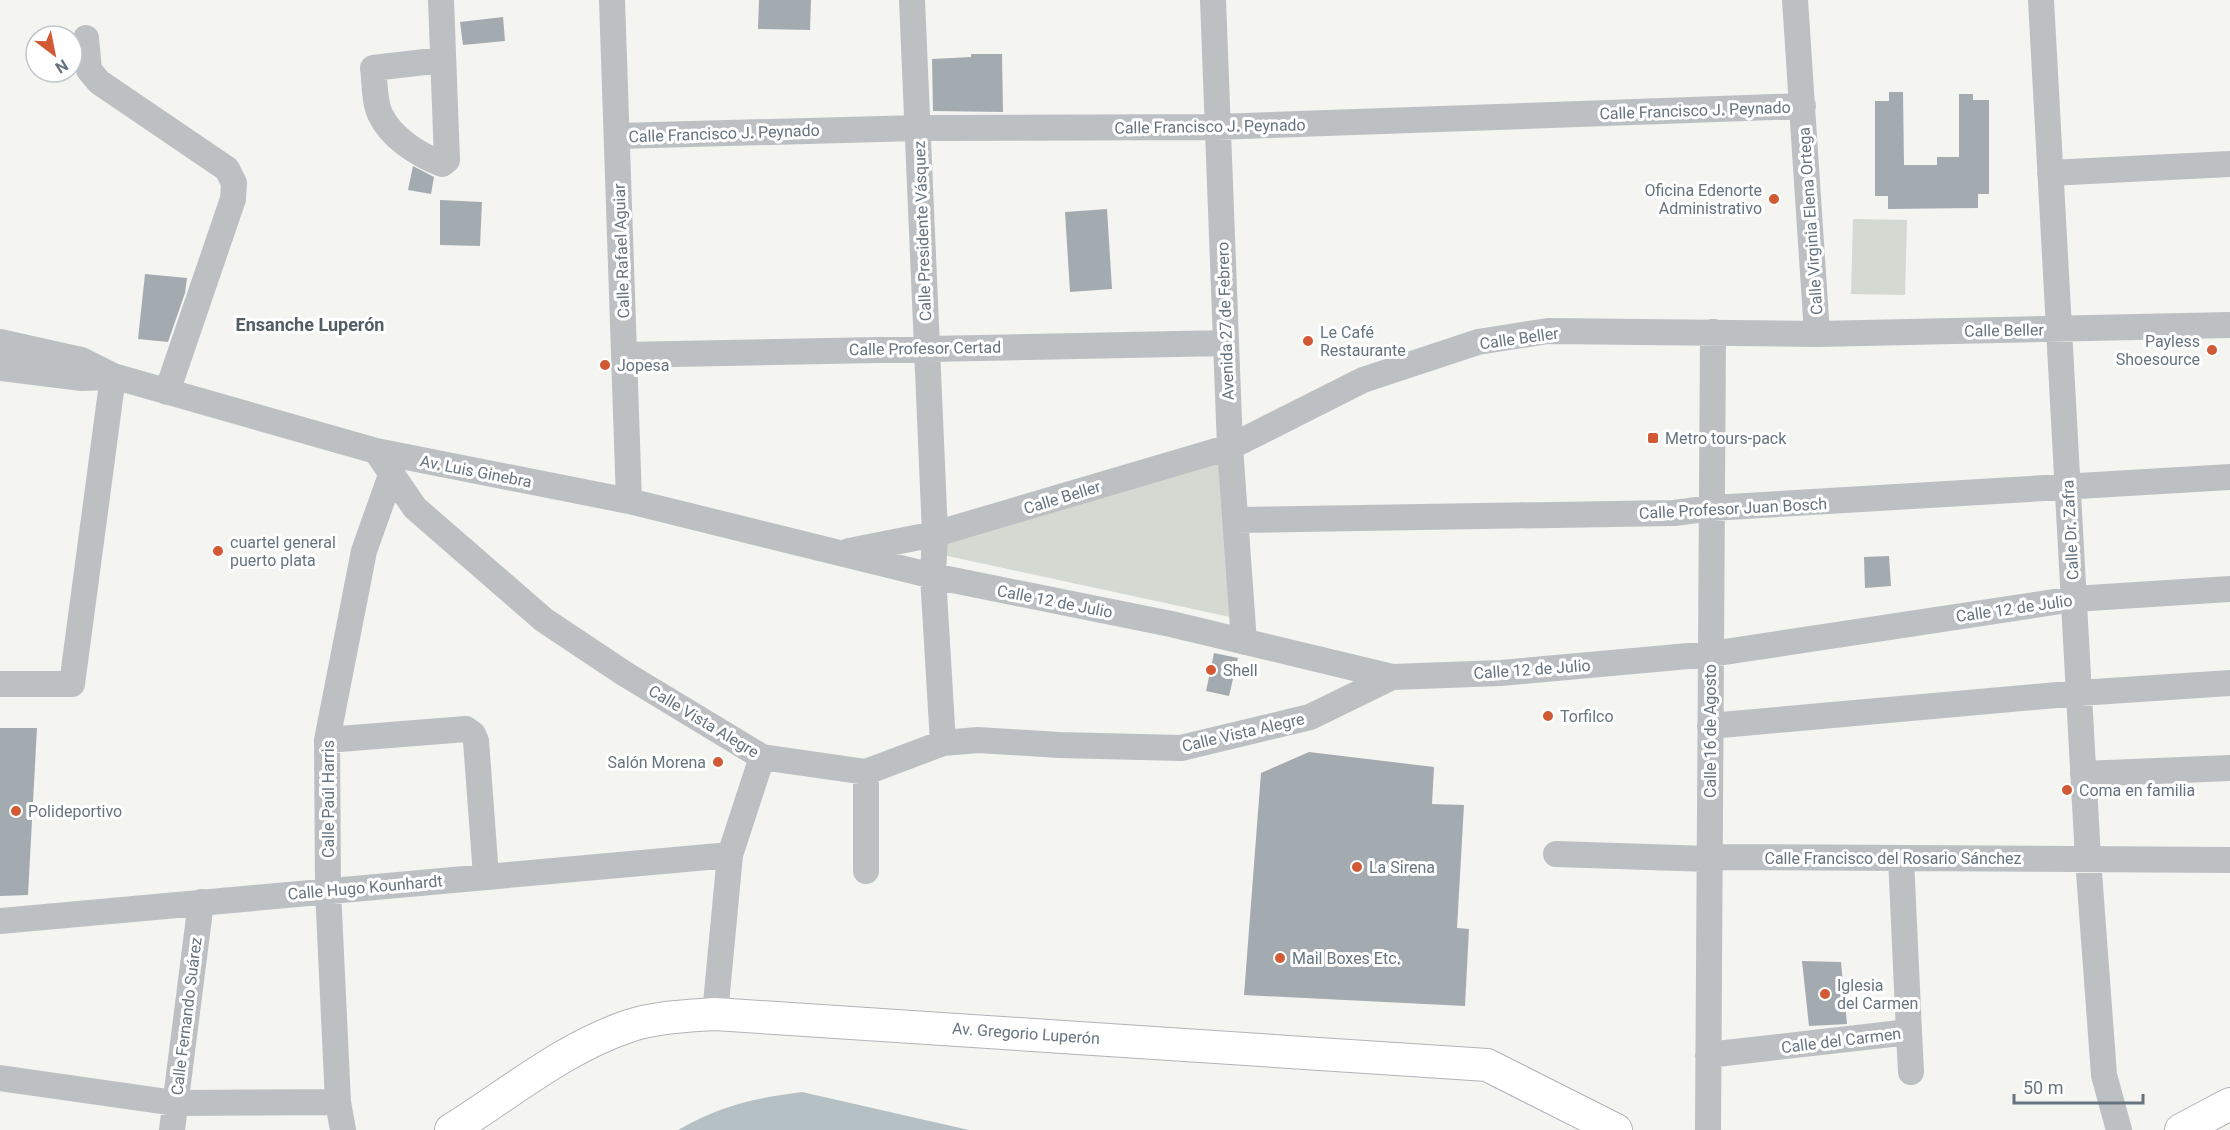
<svg xmlns="http://www.w3.org/2000/svg" width="2230" height="1130" viewBox="0 0 2230 1130" font-family="Roboto,sans-serif">
	<rect width="100%" height="100%" fill="#f4f4f1"/>
	<!-- green -->
	<path fill="#d4d9d1" d="M1853,219L1907,220L1905,295L1851,294Z
		M1221,456L1230,617L892,544Z"/>
	<!-- water -->
	<path fill="#b5c0c4" d="M802,1092L969,1130H678C719,1106 755,1098 802,1092Z"/>
	<!-- building -->
	<path fill="#a4abb0" d="M759,0H811L810,30L758,29Z
		M503,17L505,41L463,45L460,22Z
		M971,54H1002L1003,112L933,111L932,59L971,57Z
		M1889,92H1903L1904,165H1937V157H1959V94H1973V100H1989V194H1978V208L1888,209V196H1875V101H1889Z
		M413,166L434,177L431,194L408,190Z
		M440,200L482,202L480,246L440,245Z
		M1107,209L1112,289L1070,292L1065,212Z
		M145,274L187,278L185,293L168,342L138,339Z
		M1889,556L1891,586L1865,588L1864,557Z
		M1214,653L1238,658L1229,696L1206,691Z
		M0,728H37L28,895L0,896Z
		M1309,752L1434,767L1432,804L1464,805L1457,928L1469,929L1465,1006L1244,995L1261,773Z
		M1802,961L1841,962L1847,1024L1809,1026Z"/>
	<g fill="none" stroke-linecap="round" stroke-linejoin="round">
		<!-- major casing -->
		<g stroke="#b0b4b7" stroke-width="34">
			<path id="major" d="M451,1130C509,1094 563,1048 629,1026C657,1017 686,1016 715,1014L1487,1065L1616,1130
				M2181,1130L2230,1104"/>
		</g>
		<!-- minor -->
		<path stroke="#bcc0c3" stroke-width="26" d="M441,0L447,160L442,164C419,155 391,138 380,114C374,101 375,82 373,68L442,60
			M612,0L629,501
			M912,0L935,534L933,576L943,743
			M1213,0L1230,447L1244,642
			M1795,0L1817,334
			M2041,0L2088,859L2104,1075L2119,1130
			M86,38L89,70L99,82L227,169L234,183L233,199L167,392
			M617,136L918,128L1216,127L1803,106
			M2050,173L2230,164
			M0,342L81,360L113,376L376,451L629,501L933,576L1171,624L1392,677L1501,673L1711,654L2074,599L2230,589
			M624,355L1226,343
			M0,368L82,378L110,377
			M376,451L415,508L544,620L625,674L762,757L866,772L943,743L978,740L1059,745L1181,748L1310,717L1392,677
			M1236,520L1674,513L1712,508L2230,477
			M849,551L935,534L1230,447L1363,380L1478,342L1548,331L1817,334L2230,325
			M0,684H72L113,376
			M1710,726L2079,693L2230,683
			M327,740L466,729L473,734L476,741L486,876
			M866,772V871
			M2083,774L2230,768
			M1556,854L1709,859L1717,857L2230,860
			M0,921L730,855
			M715,1014L730,855L762,757
			M1909,1032L1911,1072
			M1708,1055L1909,1032L1901,858
			M0,1078L175,1103L338,1102
			M172,1130L201,902
			M343,1130L338,1102L328,890L327,740L364,551L391,475
			M1708,1130L1713,332"/>
		<!-- major -->
		<use href="#major" stroke="#fff" stroke-width="32"/>
	</g>
	<!-- markers -->
	<g fill="#d15934" stroke="#fff" stroke-width="2">
		<circle cx="1774" cy="199" r="6"/>
		<circle cx="1308" cy="341" r="6"/>
		<circle cx="2212" cy="350" r="6"/>
		<circle cx="605" cy="365" r="6"/>
		<rect x="1647" y="432" width="12" height="12" rx="3"/>
		<circle cx="218" cy="551" r="6"/>
		<circle cx="1211" cy="670" r="6"/>
		<circle cx="1548" cy="716" r="6"/>
		<circle cx="718" cy="762" r="6"/>
		<circle cx="2067" cy="790" r="6"/>
		<circle cx="16" cy="811" r="6"/>
		<circle cx="1357" cy="867" r="6"/>
		<circle cx="1280" cy="958" r="6"/>
		<circle cx="1825" cy="994" r="6"/>
	</g>
	<g text-anchor="middle" stroke-width="6" stroke-linejoin="round" paint-order="stroke">
		<!-- street labels -->
		<g font-size="16" fill="#66747f" stroke="#fff">
			<text transform="translate(1695 110) rotate(-2)" y="6">Calle Francisco J. Peynado</text>
			<text transform="translate(1210 126) rotate(-1)" y="6">Calle Francisco J. Peynado</text>
			<text transform="translate(724 133) rotate(-2)" y="6">Calle Francisco J. Peynado</text>
			<text transform="translate(1810 221) rotate(-94)" y="6">Calle Virginia Elena Ortega</text>
			<text transform="translate(922 231) rotate(-92)" y="6">Calle Presidente Vásquez</text>
			<text transform="translate(621 251) rotate(-92)" y="6">Calle Rafael Aguiar</text>
			<text transform="translate(1225 321) rotate(-92)" y="6">Avenida 27 de Febrero</text>
			<text transform="translate(2004 330) rotate(-1)" y="6">Calle Beller</text>
			<text transform="translate(1519 338) rotate(-8)" y="6">Calle Beller</text>
			<text transform="translate(925 348) rotate(-1)" y="6">Calle Profesor Certad</text>
			<text transform="translate(476 471) rotate(11)" y="6">Av. Luis Ginebra</text>
			<text transform="translate(1062 497) rotate(-17)" y="6">Calle Beller</text>
			<text transform="translate(1733 508) rotate(-3)" y="6">Calle Profesor Juan Bosch</text>
			<text transform="translate(2070 530) rotate(-93)" y="6">Calle Dr. Zafra</text>
			<text transform="translate(1055 601) rotate(11)" y="6">Calle 12 de Julio</text>
			<text transform="translate(2014 608) rotate(-8)" y="6">Calle 12 de Julio</text>
			<text transform="translate(1532 669) rotate(-4)" y="6">Calle 12 de Julio</text>
			<text transform="translate(704 721) rotate(31)" y="6">Calle Vista Alegre</text>
			<text transform="translate(1710 731) rotate(-90)" y="6">Calle 16 de Agosto</text>
			<text transform="translate(1243 732) rotate(-13)" y="6">Calle Vista Alegre</text>
			<text transform="translate(328 799) rotate(-90)" y="6">Calle Paúl Harris</text>
			<text x="1893" y="864">Calle Francisco del Rosario Sánchez</text>
			<text transform="translate(365 887) rotate(-5)" y="6">Calle Hugo Kounhardt</text>
			<text transform="translate(186 1016) rotate(-83)" y="6">Calle Fernando Suárez</text>
			<text transform="translate(1026 1033) rotate(4)" y="6">Av. Gregorio Luperón</text>
			<text transform="translate(1841 1040) rotate(-7)" y="6">Calle del Carmen</text>
		</g>
		<!-- poi labels -->
		<g font-size="16" fill="#66747f" stroke="#fff" text-anchor="start">
			<text x="1762" y="196" text-anchor="end">Oficina Edenorte<tspan x="1762" dy="18">Administrativo</tspan></text>
			<text x="1320" y="338">Le Café<tspan x="1320" dy="18">Restaurante</tspan></text>
			<text x="2200" y="347" text-anchor="end">Payless<tspan x="2200" dy="18">Shoesource</tspan></text>
			<text x="617" y="371">Jopesa</text>
			<text x="1665" y="444">Metro tours-pack</text>
			<text x="230" y="548">cuartel general<tspan x="230" dy="18">puerto plata</tspan></text>
			<text x="1223" y="676">Shell</text>
			<text x="1560" y="722">Torfilco</text>
			<text x="706" y="768" text-anchor="end">Salón Morena</text>
			<text x="2079" y="796">Coma en familia</text>
			<text x="28" y="817">Polideportivo</text>
			<text x="1369" y="873">La Sirena</text>
			<text x="1292" y="964">Mail Boxes Etc.</text>
			<text x="1837" y="991">Iglesia<tspan x="1837" dy="18">del Carmen</tspan></text>
		</g>
		<!-- neighbourhood labels -->
		<g font-size="18" font-weight="bold" fill="#535d65" stroke="#fff">
			<text x="310" y="331">Ensanche Luperón</text>
		</g>
	</g>
	<!-- north arrow -->
	<g transform="translate(54 54) rotate(148)"><circle r="28" fill="#ffffff" stroke="#c2c7cc" stroke-width="1.5"/>
	<path d="M0-4.5L10 22L0 15L-10 22Z" fill="#d15934"/>
	<text y="-9" font-size="16" font-weight="bold" text-anchor="middle" fill="#66747f">N</text>
	</g>
	<!-- scale -->
	<path d="M2014 1094v9h129v-9" fill="none" stroke="#66747f" stroke-width="3"/>
	<text x="2023" y="1094" font-size="18" fill="#66747f" stroke="#ffffff" stroke-width="4.5" paint-order="stroke">50 m</text>
</svg>
